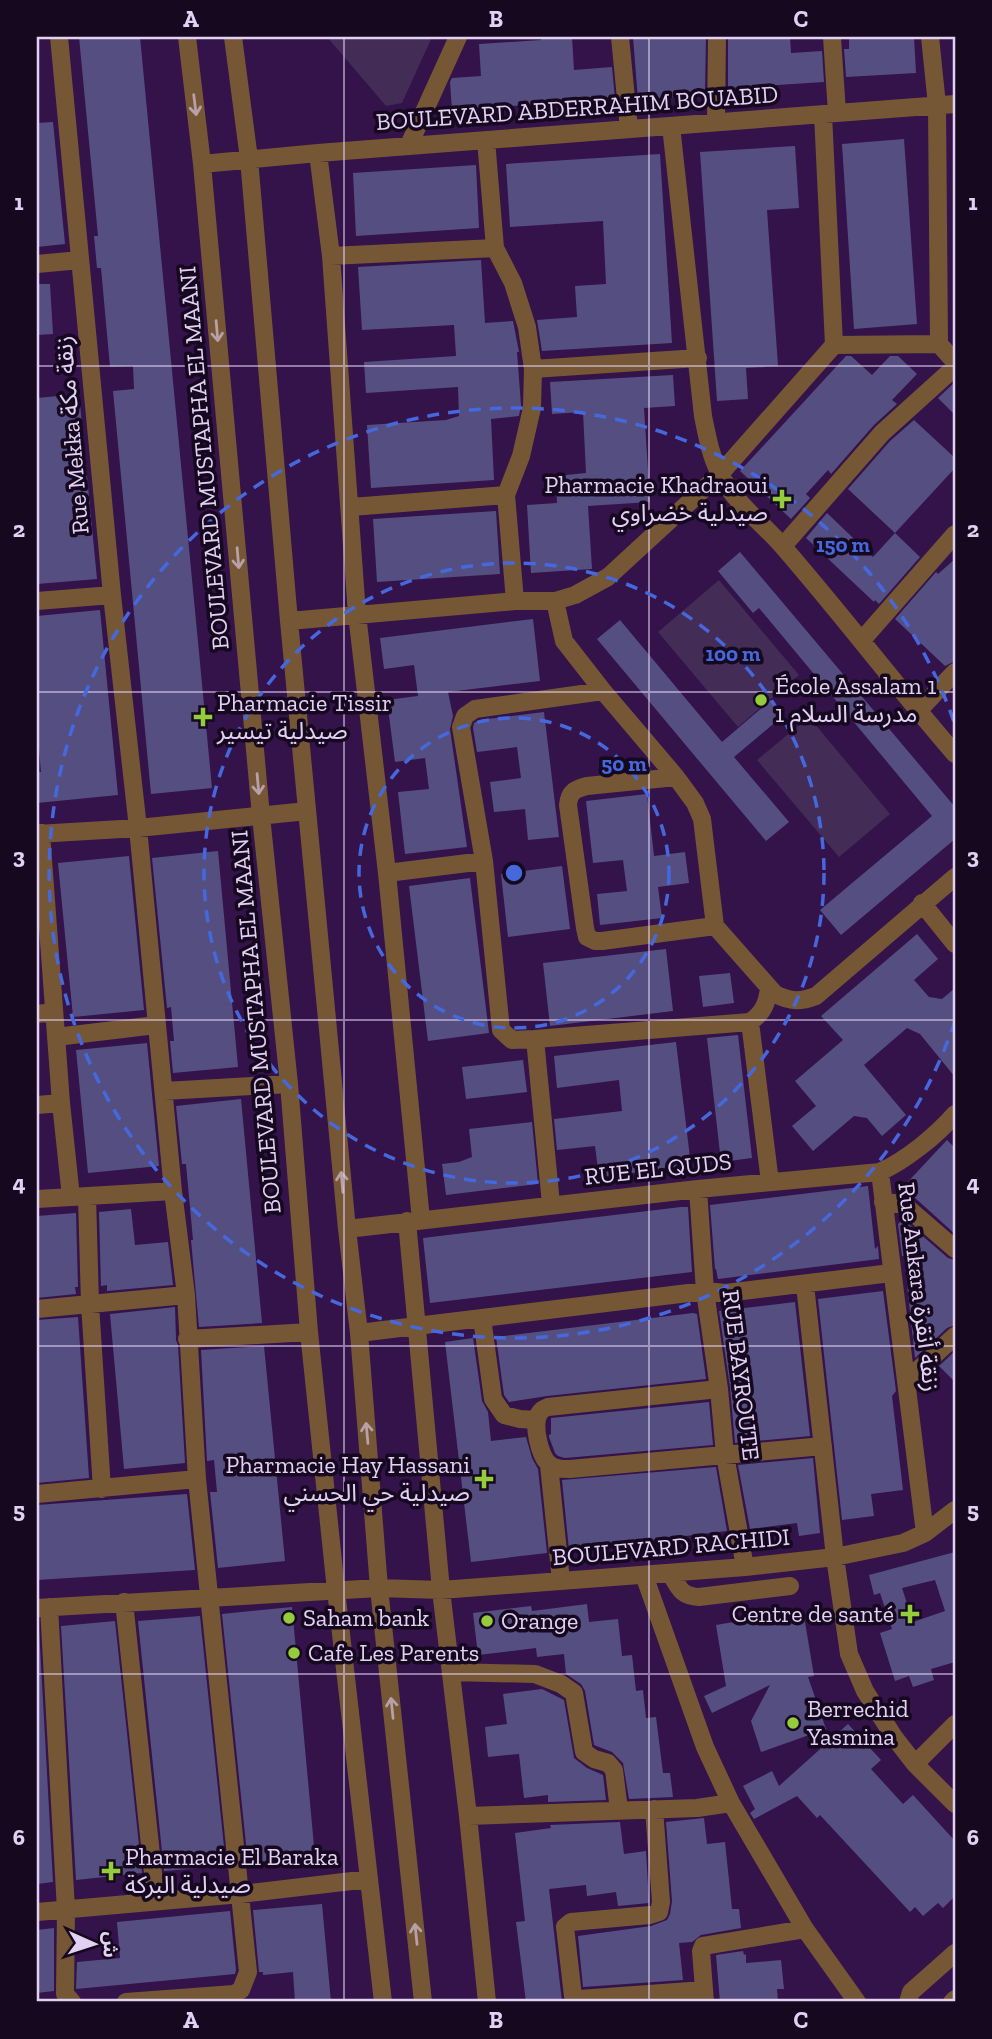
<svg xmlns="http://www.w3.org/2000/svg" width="992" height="2039" viewBox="0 0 992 2039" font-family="'Zilla Slab','Noto Sans Arabic',serif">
	<rect width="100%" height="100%" fill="#33134a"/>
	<!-- green -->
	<path fill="#432c55" d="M327,37H432L402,103L386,106Z
		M719,580L799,675L738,727L658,632Z
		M809,717L890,814L839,857L757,760Z"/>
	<!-- building -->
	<path fill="#554f81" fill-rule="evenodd" d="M79,37H140L212,788L151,794L113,391L134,389L133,366L110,367L101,268H97L94,236H98Z
		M541,37H572L574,70L612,67L615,99L452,110L450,82L452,78L481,76L479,44L541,40Z
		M633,37H706L705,90H702V95L638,100Z
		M728,37H790L791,53L822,51L824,82L728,88Z
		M849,37H914L916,73L846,77L844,49H849Z
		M53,122L65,244L37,247V123Z
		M904,139L917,324L854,329L842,144Z
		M795,146L799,208L767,210L778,366L746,368L748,399L717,401L700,152Z
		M660,154L672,343L542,351L537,320L577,317L575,286L606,284L603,221L510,227L506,164Z
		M476,165L479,228L356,236L353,173Z
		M481,260L485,323L513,321L519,352H517L521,405L519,416L491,419L494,480L371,488L367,425L446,420L459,416L458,387L366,393L364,362L456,356L454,325L362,330L358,267Z
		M37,284H50L53,334L37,335Z
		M846,356H851L872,375L890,356H898L917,374L892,400L897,404L874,425L831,474L828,470L806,494L810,498L791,519L740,471Z
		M673,375L675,406L644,408L650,502L588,506L592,569L531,573L527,505L557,503L556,476L586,473L583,412L552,414L550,382Z
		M955,382V415L938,398Z
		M79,394L97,579L37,584V398Z
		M914,420L955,458V468L895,533L848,489L890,441Z
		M496,511L500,574L377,582L373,519Z
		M827,513L873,557L895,533L920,557L879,604L875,600L874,602L806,538Z
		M740,552L955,807V839L841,935L820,910L932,816L759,608L753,613L718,571Z
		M955,559V661L945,666L895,619L936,572L938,574Z
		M100,610L118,795L37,803V772H41L37,726V616Z
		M533,619L540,681L448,692L453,716L450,729L467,847L405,854L398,792L429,789L425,758L395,762L387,700L418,696L414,665L384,669L380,638Z
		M620,620L722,742L771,700L784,715L734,757L789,822L766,841L597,639Z
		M544,712L559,837L528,840L525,809L494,812L490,782L521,778L517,747L477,752L473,728L474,723L479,720Z
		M647,794L654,856L685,852L689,883L658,887L662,918L600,925L597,894L627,891L623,860L593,863L586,801Z
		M218,851L238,1067L173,1073L170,1041H174L171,1007L167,1008L152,858Z
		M129,856L144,1010L73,1017L58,863Z
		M562,866L570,929L508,937L501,874Z
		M470,878L489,1033L428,1041L409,886Z
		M917,934L938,959L914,980L929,997L942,999L955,988V1077L920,1034L907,1028L864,1065L906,1115L882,1136L867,1118L854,1116L813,1151L792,1126L816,1106L795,1081L843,1040L821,1016Z
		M666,949L673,1011L550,1026L543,963Z
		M730,973L734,1003L703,1007L699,976Z
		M738,1035L752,1158L721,1162L707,1038Z
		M676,1042L691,1166L599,1177L595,1146L557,1150L554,1119L622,1111L619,1080L557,1088L554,1056Z
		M147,1043L159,1166L88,1173L76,1050Z
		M523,1060L527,1092L466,1099L462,1067Z
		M241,1099L262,1323L199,1327L191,1240H193L186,1164H182L176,1106Z
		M532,1122L538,1184L446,1195L442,1164L459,1162L472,1157L469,1129Z
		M947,1140L955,1148V1234L903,1187Z
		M868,1186L875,1249L878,1246L879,1259L718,1279L716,1269H715L710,1205Z
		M681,1207H688L692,1272L430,1303L423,1238Z
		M131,1209L135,1245L168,1242L173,1285L107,1291V1285L101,1286L99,1212Z
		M76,1213L78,1287H75L76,1294L37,1298V1216Z
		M903,1219L948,1258L955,1260V1325L947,1328L915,1358L904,1256H902L898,1224Z
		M883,1291L896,1391L892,1396L903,1490L871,1494L874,1516L842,1520L818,1299Z
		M795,1302L810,1436L735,1443L730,1387L719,1311Z
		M175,1307L176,1340L178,1345L185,1463L124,1469L110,1314Z
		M693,1313L697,1314L706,1379L547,1396L509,1402L504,1395L496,1337Z
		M78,1317L89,1478L37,1483V1320Z
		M473,1338L482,1401L488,1412L491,1441L526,1437L532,1458L538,1469L547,1553L471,1562L445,1342Z
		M264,1346L285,1561L218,1568L210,1492H217L214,1460L207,1461L201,1350Z
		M955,1351V1382L939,1366Z
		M709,1402L713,1445L565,1458L558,1456L555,1453L549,1437V1435L551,1434V1418Z
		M813,1458L820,1533L799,1536L797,1523L750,1529L738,1465Z
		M716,1467L727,1531L569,1550L562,1480Z
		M187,1494L195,1570L37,1580V1505Z
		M955,1552V1662L931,1669L934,1680L913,1687L909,1676L895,1681L880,1633L892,1629L880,1593L874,1595L869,1575ZM935,1580L945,1611L913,1622L902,1588Z
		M587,1604L589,1622L618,1619L622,1656L632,1655L636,1691L643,1690L646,1718L656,1717L663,1773H670L673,1797L629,1799L623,1763L612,1752L594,1745L585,1691L581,1684L566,1674L564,1654L537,1657L536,1648L478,1655L473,1613L531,1606L532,1611Z
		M292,1607L315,1857L248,1863L222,1614Z
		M803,1610L814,1676L808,1677L826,1729L761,1752L751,1721L770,1685L712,1713L704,1696L726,1686L716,1625Z
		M200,1616L226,1866L164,1871L138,1621Z
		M115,1621L142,1873L76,1880L61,1626Z
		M37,1628H39L53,1882L37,1884Z
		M542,1689L564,1700L574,1758L587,1768L603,1775L606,1800L548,1802V1795L524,1798L519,1754L488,1757L485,1727L507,1724L503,1694Z
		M848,1724L881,1760L871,1769L903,1804L913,1795L955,1841V1896L943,1908L938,1903L923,1916L915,1907L910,1912L820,1815L817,1818L797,1796L754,1819L750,1813L755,1809L743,1786L772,1771L779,1786Z
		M704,1818L707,1844L725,1842L732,1909H739L741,1928L701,1935L692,1942L679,1943L683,1980L583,1987L578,1936L651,1926L667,1920L670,1914L672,1901L666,1822Z
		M620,1822L624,1854L646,1851L649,1903L618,1906L616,1892L587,1896L586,1885L549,1889L562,2002H526L516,1922L525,1921L515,1833L551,1828L550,1825Z
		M322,1904L331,2002H295L293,1972L263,1975V1972H259L253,1910Z
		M230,1911L236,1970L235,1974L76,1989L77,1962L120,1958L117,1922Z
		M54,1928V1991L37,1993V1930Z
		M743,1951L744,1955L746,1954V1963L781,1960L784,1989H777L778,2002H720L716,1955Z"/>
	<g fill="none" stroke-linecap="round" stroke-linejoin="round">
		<!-- minor -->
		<path stroke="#765735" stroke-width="18" d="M59,37L112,595L138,828L173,1191L186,1295L197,1479L248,1972L241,1990L234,1994L126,2002
			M187,37L202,164L261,816L289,1084L309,1332L336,1590L383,2002
			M233,37L249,159L289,621L347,1229L359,1333L379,1588L423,2002
			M620,37L629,129
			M832,37L837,113
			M930,37L937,105L939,344L955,362
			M716,122L717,37
			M671,126L703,416C707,435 710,454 719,472C733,502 764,524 785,549C843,616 897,687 955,754
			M486,140L495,248L513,283L527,327L533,369L532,408L521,456L506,495L515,601
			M409,145L458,37
			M318,153L331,256L357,614L387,873L421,1220
			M202,164L318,153L955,104
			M331,256L495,248
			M37,264L80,260
			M834,345L939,344
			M533,369L698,358
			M351,507L506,495
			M783,546L882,433L955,367
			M37,601L112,595
			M555,601L564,641L603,691L676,777L695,803L702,819L715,926L775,994C791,1002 800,1002 816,996L955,877
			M289,621L515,601H555L575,595L608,577L720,474L834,345L823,114
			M862,640L955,534
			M918,711L955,672
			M676,777L587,786C575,789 569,792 568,805L585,928L587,937L595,941H602L715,926
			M41,833L61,1103L71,1197
			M37,834L138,828L307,811
			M387,873L484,861
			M922,903L955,944
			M769,988C767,1004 763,1013 750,1022L770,1182
			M37,1014L54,1012
			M56,1037L156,1025
			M535,1039L750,1022
			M164,1091L289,1084
			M37,1105L61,1103
			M880,1172L925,1533
			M698,1189L705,1291L719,1389L725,1455L745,1567
			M87,1197L90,1304L102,1489
			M37,1199L173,1191
			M883,1202L903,1204L955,1249
			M551,1204L535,1039L512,1040L501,1030L484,861L461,727L465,716L475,709L603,691
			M407,1221L441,1590L468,1816L487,2002
			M347,1229L698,1189L880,1172C906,1160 936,1136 955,1114
			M805,1285L835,1557L849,1654L865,1691L894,1737L915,1764L955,1804
			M37,1309L186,1295
			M482,1318L493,1399L504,1415L520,1419L536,1420
			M359,1333L705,1291L726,1293L891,1273
			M187,1339L309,1332
			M906,1381L955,1336
			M719,1389L548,1407C543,1409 541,1410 539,1414C532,1424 540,1456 548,1463C554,1469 562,1469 570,1469L823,1446
			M549,1465L561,1581
			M37,1494L197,1479
			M670,1573C679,1587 680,1596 699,1597L790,1586
			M644,1575L705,1747L731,1803L805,1929L857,2002
			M124,1602L156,1901
			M49,1607L66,1910L65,1994L72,2002
			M37,1608L379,1588L441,1590L745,1567L835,1557L903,1543L925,1533L955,1510
			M451,1672L535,1674L561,1684L574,1693L584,1752L594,1759L608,1763L614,1770L619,1810
			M915,1764L955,1724
			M654,1809L661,1902L659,1912L650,1915L571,1922L565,1927L573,1996L579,1999L704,1990
			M468,1816L697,1808L731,1803
			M37,1912L241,1894L369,1879
			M705,2002L701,1951L703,1946L805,1929
			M908,2002L911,1992L955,1953
			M952,2002L955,1999"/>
	</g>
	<!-- one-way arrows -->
	<defs><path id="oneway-shaft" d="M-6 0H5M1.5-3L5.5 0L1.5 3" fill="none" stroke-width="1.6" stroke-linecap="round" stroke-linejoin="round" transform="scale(1.75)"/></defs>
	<g stroke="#b7a0a7">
		<use href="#oneway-shaft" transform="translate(195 105) rotate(83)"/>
		<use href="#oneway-shaft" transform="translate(217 331) rotate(85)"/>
		<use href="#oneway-shaft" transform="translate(238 558) rotate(85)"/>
		<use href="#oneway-shaft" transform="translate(258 784) rotate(85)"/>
		<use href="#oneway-shaft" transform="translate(342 1182) rotate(-95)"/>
		<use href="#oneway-shaft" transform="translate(367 1433) rotate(-95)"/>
		<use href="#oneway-shaft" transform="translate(392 1708) rotate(-96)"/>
		<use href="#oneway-shaft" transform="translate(416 1934) rotate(-96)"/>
	</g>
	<!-- grid -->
	<path fill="none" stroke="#e3d1f3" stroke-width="2" stroke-opacity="0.55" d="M344,37V2002M649,37V2002M37,366H955M37,692H955M37,1020H955M37,1346H955M37,1674H955"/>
	<!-- distance rings -->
	<g fill="none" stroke="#4568dd" stroke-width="3.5" stroke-dasharray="12 9">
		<circle cx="514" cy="873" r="155"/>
		<circle cx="514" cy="873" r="310"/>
		<path d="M955 1021A465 465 0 1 1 955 725"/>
	</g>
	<!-- markers -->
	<g fill="#94cc3b" stroke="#15081f" stroke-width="2.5">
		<path d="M778.5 488.5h7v7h7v7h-7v7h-7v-7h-7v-7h7z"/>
		<circle cx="761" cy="700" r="7"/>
		<path d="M199.5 706.5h7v7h7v7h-7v7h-7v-7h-7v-7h7z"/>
		<path d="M480.5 1468.5h7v7h7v7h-7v7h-7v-7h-7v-7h7z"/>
		<path d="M906.5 1603.5h7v7h7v7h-7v7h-7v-7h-7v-7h7z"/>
		<circle cx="289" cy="1618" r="7"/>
		<circle cx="487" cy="1621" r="7"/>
		<circle cx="294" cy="1653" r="7"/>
		<circle cx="793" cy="1723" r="7"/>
		<path d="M107.5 1860.5h7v7h7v7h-7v7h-7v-7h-7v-7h7z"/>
	</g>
	<g text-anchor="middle" stroke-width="7" stroke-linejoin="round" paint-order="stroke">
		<!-- street labels -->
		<g font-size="24" fill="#e3d1f3" stroke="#15081f">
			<text transform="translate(577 108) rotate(-4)" y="8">BOULEVARD ABDERRAHIM BOUABID</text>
			<text transform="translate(72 435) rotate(-95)" y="8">Rue Mekka زنقة مكة</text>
			<text transform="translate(204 458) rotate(-95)" y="8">BOULEVARD MUSTAPHA EL MAANI</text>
			<text transform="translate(256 1022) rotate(-95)" y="8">BOULEVARD MUSTAPHA EL MAANI</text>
			<text transform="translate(658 1169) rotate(-6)" y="8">RUE EL QUDS</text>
			<text transform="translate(919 1287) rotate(83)" y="8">Rue Ankara زنقة أنقرة</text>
			<text transform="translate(741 1375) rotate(83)" y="8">RUE BAYROUTE</text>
			<text transform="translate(671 1547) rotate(-5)" y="8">BOULEVARD RACHIDI</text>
		</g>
		<!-- poi labels -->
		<g font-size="24" fill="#e3d1f3" stroke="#15081f" text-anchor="start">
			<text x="768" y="493" text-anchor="end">Pharmacie Khadraoui<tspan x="768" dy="28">صيدلية خضراوي</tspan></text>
			<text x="775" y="694">École Assalam 1<tspan x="775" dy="28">مدرسة السلام 1</tspan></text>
			<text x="217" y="711">Pharmacie Tissir<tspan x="217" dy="28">صيدلية تيسير</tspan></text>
			<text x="470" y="1473" text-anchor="end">Pharmacie Hay Hassani<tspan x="470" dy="28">صيدلية حي الحسني</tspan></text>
			<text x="894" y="1622" text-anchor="end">Centre de santé</text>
			<text x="303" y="1626">Saham bank</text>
			<text x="501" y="1629">Orange</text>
			<text x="308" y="1661">Cafe Les Parents</text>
			<text x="807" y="1717">Berrechid<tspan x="807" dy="28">Yasmina</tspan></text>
			<text x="125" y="1865">Pharmacie El Baraka<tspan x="125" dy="28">صيدلية البركة</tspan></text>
		</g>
	</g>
	<circle cx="514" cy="873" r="10" fill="#4568dd" stroke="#15081f" stroke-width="3.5"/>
	<g font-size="21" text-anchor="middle" font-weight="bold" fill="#4568dd" stroke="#15081f" stroke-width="7" stroke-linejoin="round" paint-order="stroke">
		<text x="843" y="552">150 m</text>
		<text x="733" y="661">100 m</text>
		<text x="624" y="771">50 m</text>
	</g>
	<!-- border -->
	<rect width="992" height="2039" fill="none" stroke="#15081f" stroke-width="77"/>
	<!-- north arrow -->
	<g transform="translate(94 1944) rotate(93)" stroke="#15081f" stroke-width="5" paint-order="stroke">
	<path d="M0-5L12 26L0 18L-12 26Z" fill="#e3d1f3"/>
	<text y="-10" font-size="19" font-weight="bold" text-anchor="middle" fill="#e3d1f3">ش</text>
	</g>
	<rect x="38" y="38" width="916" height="1962" fill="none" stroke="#e3d1f3" stroke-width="2.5"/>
	<g font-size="23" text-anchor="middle" font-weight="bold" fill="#e3d1f3">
		<text x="191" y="27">A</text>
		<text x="496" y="27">B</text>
		<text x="801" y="27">C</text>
		<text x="19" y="210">1</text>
		<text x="973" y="210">1</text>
		<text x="19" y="537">2</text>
		<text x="973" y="537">2</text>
		<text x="19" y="864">3</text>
		<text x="973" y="864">3</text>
		<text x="19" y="1191">4</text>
		<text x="973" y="1191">4</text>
		<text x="19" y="1518">5</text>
		<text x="973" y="1518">5</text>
		<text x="19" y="1845">6</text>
		<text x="973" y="1845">6</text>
		<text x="191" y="2028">A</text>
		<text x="496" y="2028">B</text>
		<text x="801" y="2028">C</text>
	</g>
</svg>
